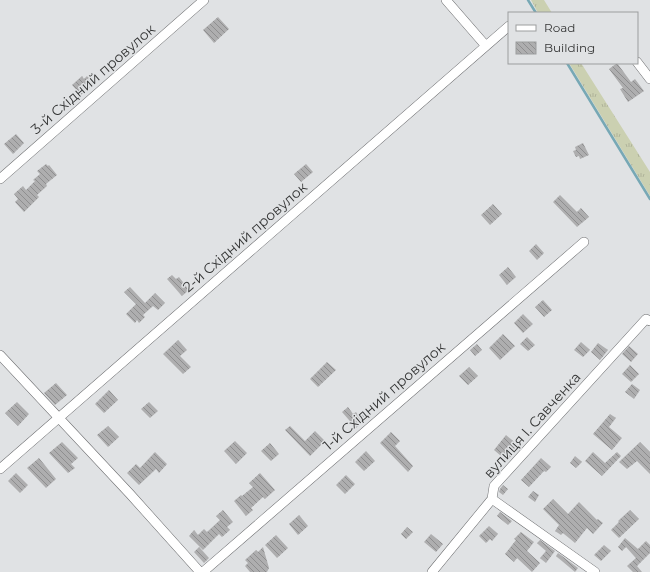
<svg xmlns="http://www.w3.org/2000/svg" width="650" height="572" viewBox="0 0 650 572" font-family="Montserrat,sans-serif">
	<defs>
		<pattern id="grass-tufts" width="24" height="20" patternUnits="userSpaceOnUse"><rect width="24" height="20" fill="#cbd0b1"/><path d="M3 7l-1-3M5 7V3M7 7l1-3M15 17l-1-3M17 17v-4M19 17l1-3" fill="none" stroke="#afb399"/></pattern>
		<pattern id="building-back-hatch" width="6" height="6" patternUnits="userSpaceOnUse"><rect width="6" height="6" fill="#aeaeaf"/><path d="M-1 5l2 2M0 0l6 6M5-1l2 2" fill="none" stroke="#8e8e8f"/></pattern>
	</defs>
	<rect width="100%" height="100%" fill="#e0e2e4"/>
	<!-- grass -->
	<path fill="url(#grass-tufts)" d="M531,0H544L552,13H538Z
		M569,63H581L650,172V196Z"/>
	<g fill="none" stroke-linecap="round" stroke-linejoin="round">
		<!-- stream -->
		<path stroke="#77a8b5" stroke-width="2.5" d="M528,0L536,13
			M567,63L650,199"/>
	</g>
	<!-- building -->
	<path fill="url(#building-back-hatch)" d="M218,17L229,29L214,43L203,30Z
		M617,63L631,82L635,79L644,91L628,102L620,89L623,88L609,69Z
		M82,76L84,79L87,76L95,83L81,95L72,85Z
		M16,134L24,143L13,154L4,144Z
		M583,143L589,155L580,159L579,156L576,157L573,151L576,150L575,147Z
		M46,164L48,166L49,165L57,175L46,184L47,186L37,195L39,197L24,212L15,202L18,199L14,194L23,186L26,190L35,181L33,180L40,174L37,171Z
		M306,164L313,172L301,182L294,174Z
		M560,195L577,212L581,208L589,217L577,227L553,202Z
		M493,204L502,214L490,225L481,215Z
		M536,244L544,253L537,260L529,251Z
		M508,267L516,277L507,285L499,275Z
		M172,275L176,279L179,277L189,290L182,296L167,279Z
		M130,287L145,303L155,293L165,303L158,310L153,306L143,315L145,317L139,323L137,320L135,323L126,314L136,304L124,292Z
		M543,300L552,310L544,317L535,307Z
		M523,314L533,324L523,333L514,323Z
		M503,334L515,346L500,360L489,348Z
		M527,337L535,345L528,351L520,344Z
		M178,340L187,350L180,356L191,367L183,374L163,354Z
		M581,342L590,350L583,357L574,350Z
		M598,343L608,350L600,360L591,352Z
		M477,344L482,350L475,356L470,350Z
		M629,346L638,354L631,362L622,354Z
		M327,362L336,370L318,387L310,379Z
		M630,365L639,374L631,382L622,374Z
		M469,367L478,376L468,385L459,376Z
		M56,383L67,395L55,405L44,393Z
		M632,384L640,390L634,399L625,392Z
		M109,390L118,400L104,413L95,404Z
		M17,402L29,414L18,426L5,413Z
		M149,402L158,411L150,418L141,409Z
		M348,407L353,414L356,412L358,415L361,412L367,419L356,428L342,412Z
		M610,414L616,418L609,427L622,438L612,450L593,434Z
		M108,426L119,437L108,447L97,435Z
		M290,426L305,441L315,431L325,441L310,456L285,430Z
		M391,432L400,441L395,446L413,466L408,472L380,443Z
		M506,435L519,446L507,461L494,450Z
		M235,441L247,453L236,464L224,451Z
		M62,442L78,458L71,464L75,468L68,473L49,453Z
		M640,442L650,452V474L637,461L627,469L619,462Z
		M270,443L279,454L271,461L261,451Z
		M366,451L375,461L364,471L355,462Z
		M155,452L167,464L159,473L156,469L139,485L127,473L136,464L140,468Z
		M593,452L605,463L617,452L621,456L602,476L585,461Z
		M575,456L582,462L576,468L570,463Z
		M39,458L56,479L46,488L27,468Z
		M541,458L551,467L546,472L544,471L529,487L521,480Z
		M16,473L28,485L20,493L8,481Z
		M260,473L275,490L265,499L263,497L251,508L253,510L246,516L234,501L241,495L242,496L253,487L249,483Z
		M346,475L355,484L345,494L336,485Z
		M503,485L508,489L503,495L499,492L500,489Z
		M533,491L539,495L535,502L528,497Z
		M553,499L568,514L579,502L597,520L598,519L603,523L593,534L587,528L575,543L563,533L561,535L555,531L559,525L543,509Z
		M223,510L233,522L227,527L230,530L222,537L219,534L203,550L189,536L194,530L198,535L204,529L207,532L220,520L216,516Z
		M630,510L639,519L619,538L611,530L619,522L618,521Z
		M500,512L512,521L508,525L497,516Z
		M299,515L308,526L298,535L289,524Z
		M489,526L498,534L492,541L490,539L486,543L479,536Z
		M407,527L413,532L406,539L401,534Z
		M521,532L534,542L527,551L540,563L532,572L517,558L514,562L505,554L516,540L514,539Z
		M431,534L443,544L436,552L424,542Z
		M276,535L288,548L277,558L265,545Z
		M625,538L638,549L646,541L650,545V553L637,566L642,572H633L627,566L636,558L626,547L622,551L618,547Z
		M540,540L555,551L546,563L540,558L546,551L537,543Z
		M604,545L611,551L601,561L594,555Z
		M199,547L209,558L204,563L194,552Z
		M263,547L269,568L267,572H250L245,566L248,563L245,560L256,550L258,552Z
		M558,553L578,568L575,572L556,556Z"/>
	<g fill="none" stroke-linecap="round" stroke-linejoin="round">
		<!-- minor casing -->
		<g stroke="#6b6c6e" stroke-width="10">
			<path id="minor" d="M446,0L486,46
				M637,62L650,79
				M0,179L204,0
				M0,355L130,494L200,572
				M0,469L509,26
				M492,499L595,572
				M203,572L584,242
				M432,572L492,499L494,486L646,319L650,321"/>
		</g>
		<!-- minor -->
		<use href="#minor" stroke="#fff" stroke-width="9"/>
	</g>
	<g text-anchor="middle" stroke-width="3" stroke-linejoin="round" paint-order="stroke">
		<!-- street labels -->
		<g font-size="14" fill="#343535" stroke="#e0e2e4">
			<text transform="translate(93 79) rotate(-41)" y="5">3-й Східний провулок</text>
			<text transform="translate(245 237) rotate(-41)" y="5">2-й Східний провулок</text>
			<text transform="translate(384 396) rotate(-41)" y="5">1-й Східний провулок</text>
			<text transform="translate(532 425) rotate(-48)" y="5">вулиця І. Савченка</text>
		</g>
	</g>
	<!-- legend -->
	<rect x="508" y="12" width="130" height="52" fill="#e0e2e4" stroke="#9b9d9e"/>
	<rect x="516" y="25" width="20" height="6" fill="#ffffff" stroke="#9b9d9e"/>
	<text x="544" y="32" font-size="12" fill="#343535">Road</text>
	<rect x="516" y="42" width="20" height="12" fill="url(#building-back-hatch)" stroke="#9b9d9e"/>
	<text x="544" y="52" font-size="12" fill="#343535">Building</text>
</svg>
